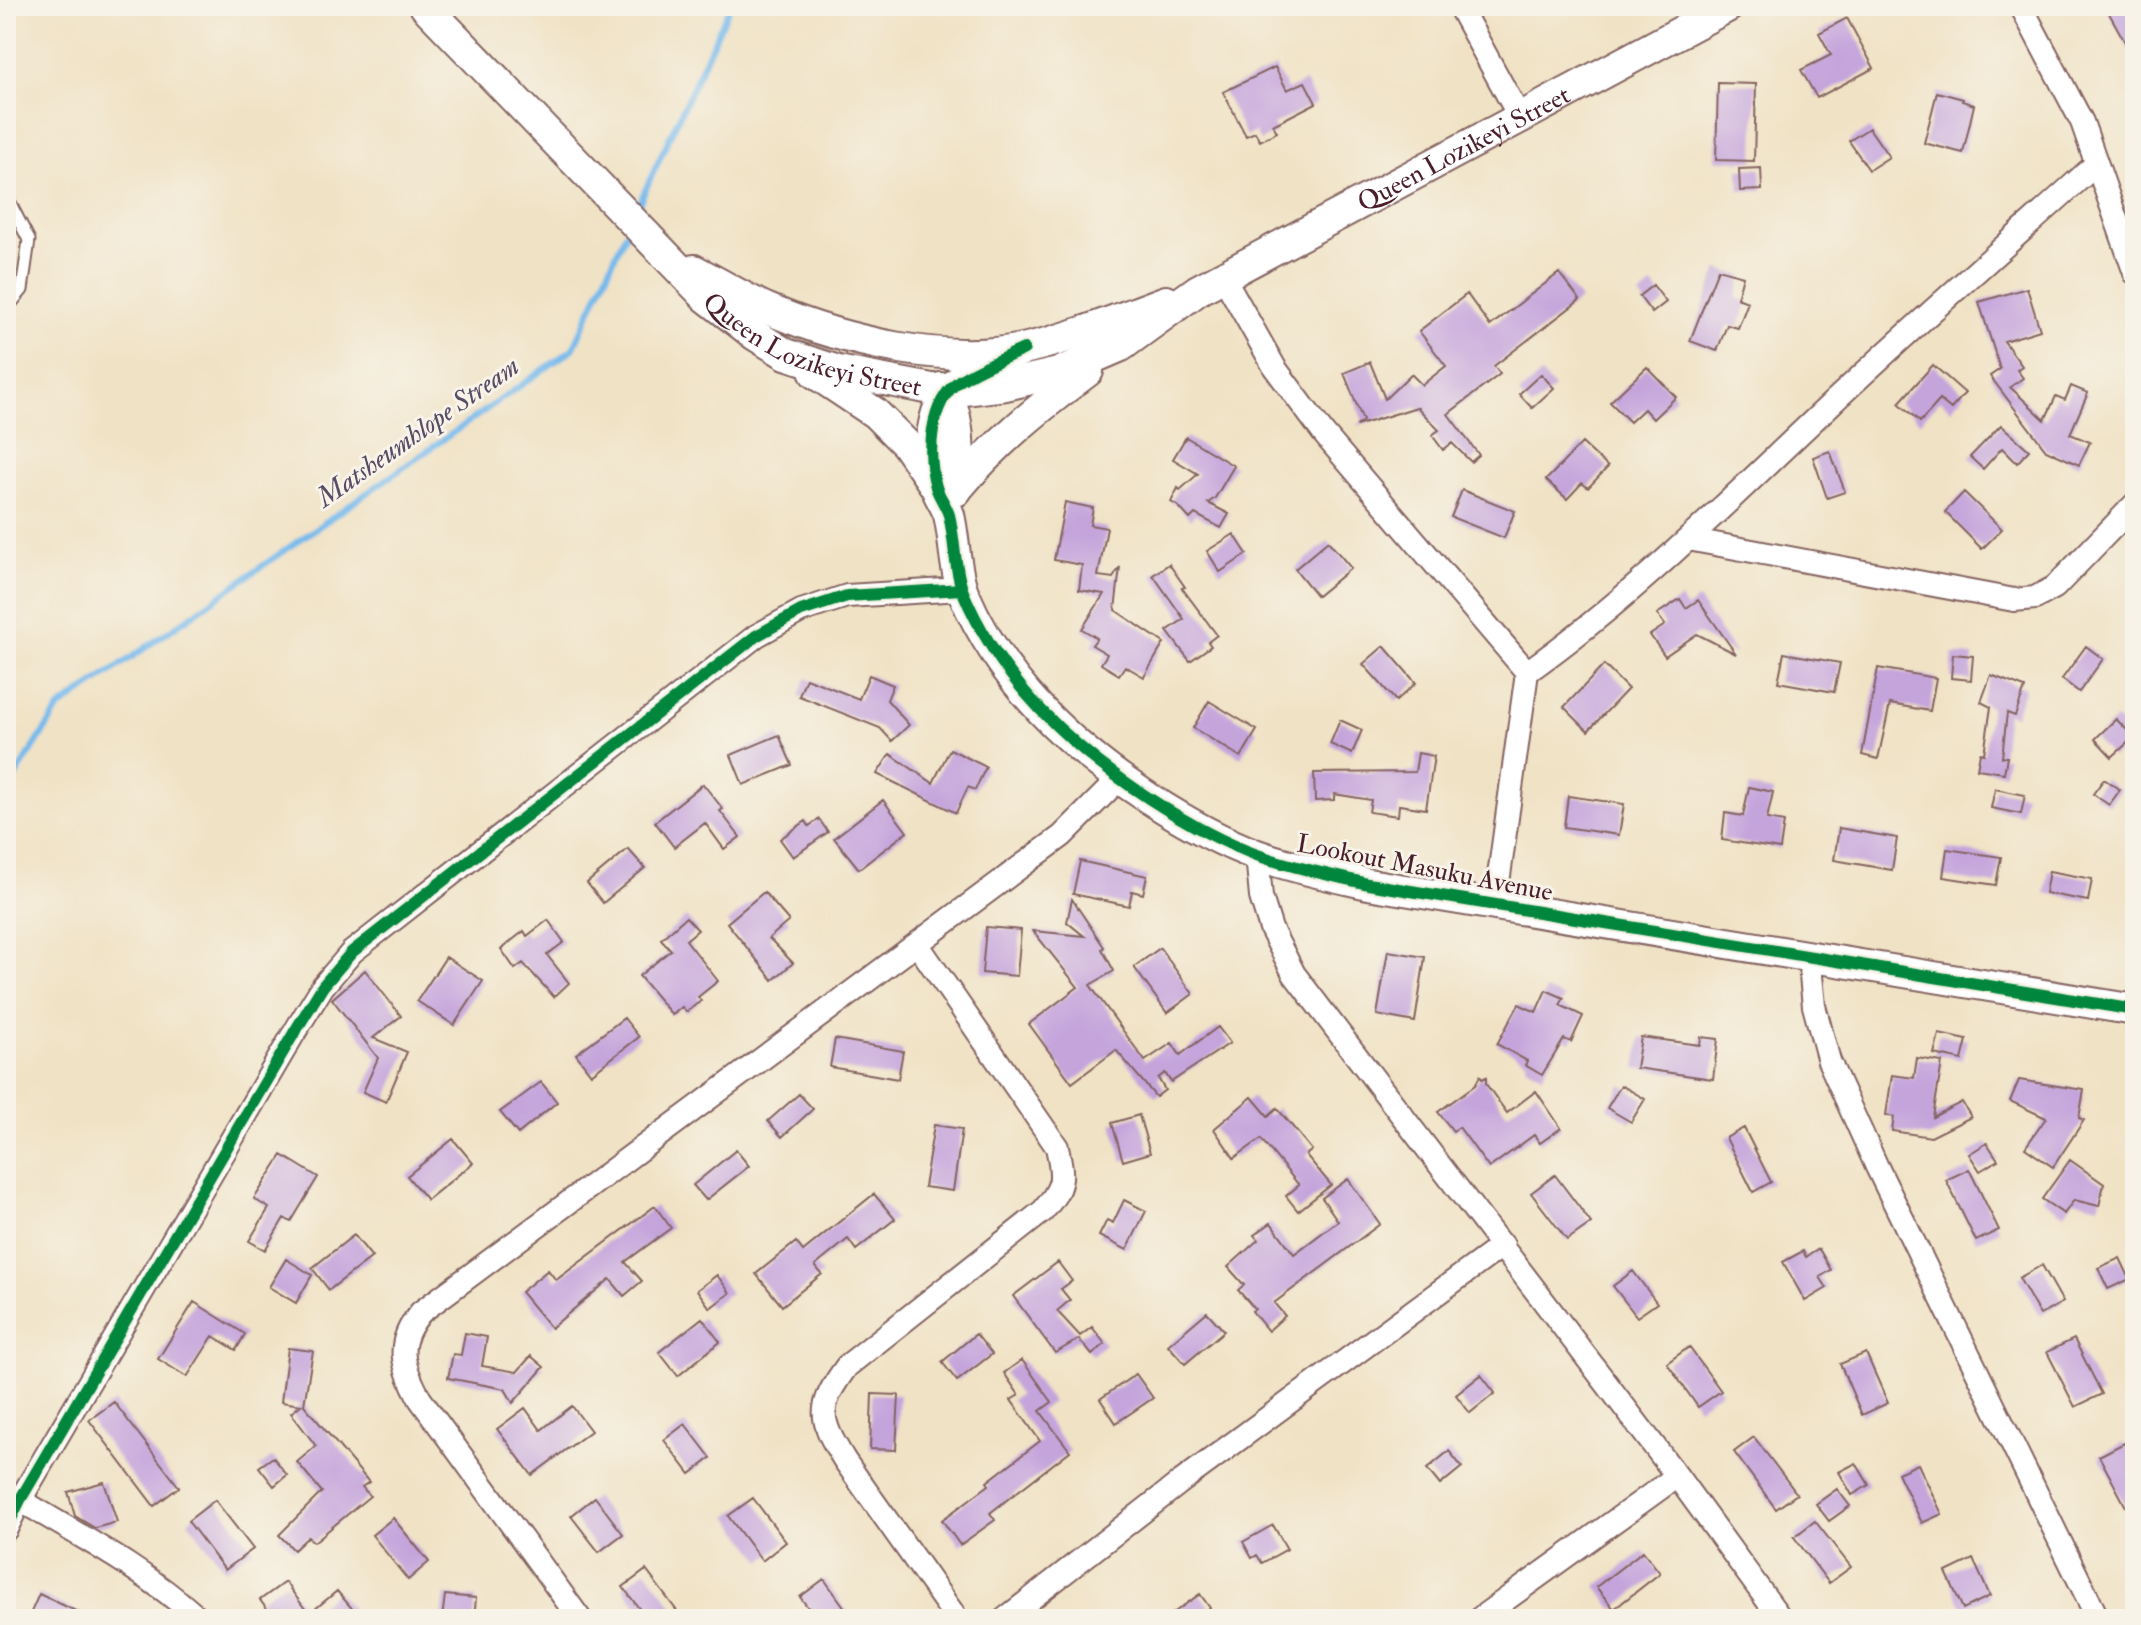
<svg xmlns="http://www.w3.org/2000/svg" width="2141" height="1625" viewBox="0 0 2141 1625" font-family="'IM FELL Double Pica',serif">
	<rect width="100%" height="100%" fill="#f7f3e8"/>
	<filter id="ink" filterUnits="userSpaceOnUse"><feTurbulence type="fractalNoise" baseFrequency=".0125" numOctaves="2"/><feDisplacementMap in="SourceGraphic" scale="16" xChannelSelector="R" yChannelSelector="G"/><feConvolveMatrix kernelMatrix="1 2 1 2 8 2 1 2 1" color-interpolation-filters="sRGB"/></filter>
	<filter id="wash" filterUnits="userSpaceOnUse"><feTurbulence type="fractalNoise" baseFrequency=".006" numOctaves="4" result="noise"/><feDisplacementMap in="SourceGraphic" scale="32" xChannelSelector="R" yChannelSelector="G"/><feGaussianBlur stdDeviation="1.8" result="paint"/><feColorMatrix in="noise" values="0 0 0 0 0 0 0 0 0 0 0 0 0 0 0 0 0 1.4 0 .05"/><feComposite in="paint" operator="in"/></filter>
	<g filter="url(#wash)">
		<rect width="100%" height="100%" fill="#f0e2c5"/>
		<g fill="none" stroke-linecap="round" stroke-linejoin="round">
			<!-- stream -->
			<path stroke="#76b9ec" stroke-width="6" d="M636,210L730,6
				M6,791L59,708L573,349L628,228"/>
		</g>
		<g id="blocks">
			<!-- building -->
			<path fill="#c5a4dc" d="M2105,6H2135V60Z
				M1847,18L1874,68L1817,98L1801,70L1831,55L1819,33Z
				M1275,67L1287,90L1305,82L1316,103L1273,125L1277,132L1260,141L1255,132L1246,136L1223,92Z
				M1718,83L1756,84L1754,161L1716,160Z
				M1937,92L1963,99L1962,101L1974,105L1963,153L1924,143Z
				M1869,128L1889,157L1869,170L1849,141Z
				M1761,168L1762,190L1740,191L1739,169Z
				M1718,269L1743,276L1737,298L1748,302L1738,328L1727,325L1717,351L1690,341Z
				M1559,273L1580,300L1494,366L1500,374L1448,414L1479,455L1471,462L1452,443L1443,450L1432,435L1439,430L1417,407L1356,426L1363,421L1344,373L1370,362L1385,399L1411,374L1422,385L1446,366L1419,331L1467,294L1490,326Z
				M1653,285L1666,302L1652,313L1639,296Z
				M2027,288L2040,330L2004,341L2022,366L2017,370L2023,378L2010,387L2045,420L2056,396L2065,400L2071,386L2088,393L2070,434L2090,442L2079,465L2046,450L1990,376L2000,369L1979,302Z
				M1933,365L1965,393L1951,409L1940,400L1920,422L1899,403Z
				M1647,367L1676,397L1653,419L1644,409L1630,422L1610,402Z
				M1541,374L1554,388L1532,408L1519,394Z
				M2001,425L2029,450L2017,463L2002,448L1983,469L1970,457Z
				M1186,437L1234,466L1215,498L1208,503L1229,514L1221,528L1195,514L1190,519L1178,506L1171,502L1178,488L1180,490L1198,474L1173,459Z
				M1582,443L1608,467L1588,488L1582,483L1567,499L1546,480Z
				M1830,451L1845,492L1827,498L1813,457Z
				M1462,490L1515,511L1504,538L1451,517Z
				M1964,492L2002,529L1982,549L1945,512Z
				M1065,502L1093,508L1090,525L1107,528L1098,576L1113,578L1120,567L1115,610L1164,643L1144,677L1125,666L1119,675L1101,664L1107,654L1092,645L1097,638L1082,629L1104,594L1079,590L1082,565L1054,560Z
				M1234,534L1247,554L1220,572L1207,551Z
				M1328,541L1351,568L1317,596L1295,569Z
				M1169,564L1185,587L1182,588L1217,635L1208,642L1211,646L1190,661L1167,631L1184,619L1153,575Z
				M1680,599L1686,608L1698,600L1736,654L1697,634L1665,656L1650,635L1665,625L1657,614Z
				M1384,646L1416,683L1396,701L1363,664Z
				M2086,646L2103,659L2079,692L2062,679Z
				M1784,653L1840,663L1834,692L1778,682Z
				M1953,654L1973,656L1971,680L1951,678Z
				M1604,665L1628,689L1588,731L1564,707Z
				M1878,668L1936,678L1930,711L1890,704L1878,759L1862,755Z
				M869,675L893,685L887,700L909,725L892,741L880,728L799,696L806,678L859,699Z
				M1991,675L2025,688L2015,716L2007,713L2002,757H2007L2004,773L1977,769L1980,753L1984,754L1991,707L1981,702Z
				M1209,701L1257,730L1241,757L1193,728Z
				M2116,719L2134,737L2112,757L2095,739Z
				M1340,720L1362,730L1352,754L1330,744Z
				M779,735L792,765L743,785L731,755Z
				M950,749L986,767L975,790L968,787L956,813L877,774L890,754L933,783Z
				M1418,753L1434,756L1426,809L1399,805L1398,816L1369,812L1371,800L1334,794V800L1315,801L1314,773L1415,772Z
				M2104,779L2120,790L2109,805L2093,794Z
				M703,784L723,809L720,811L740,837L724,849L705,823L674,847L655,822Z
				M1749,787L1773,792L1767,819L1784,822L1780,849L1722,840L1725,813L1743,816Z
				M1995,789L2025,795L2021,814L1991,808Z
				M1568,796L1624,804L1619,835L1564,827Z
				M883,800L907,832L859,869L834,838Z
				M819,819L828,832L793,857L780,839L806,821L809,826Z
				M1839,828L1897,838L1892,870L1834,860Z
				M628,849L645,868L603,903L587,883Z
				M1947,849L2001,857L1996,885L1943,877Z
				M1080,861L1147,876L1143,894L1132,891L1129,906L1073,894Z
				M2049,871L2092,879L2088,901L2045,893Z
				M764,892L789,921L769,938L793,963L773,980L727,923Z
				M1072,899L1104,947L1102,949L1114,971L1090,985L1145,1061L1172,1043L1180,1055L1218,1027L1230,1043L1171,1082L1165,1073L1158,1078L1165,1090L1156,1097L1116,1050L1072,1083L1029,1024L1078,987L1033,931L1084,936L1067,922Z
				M686,917L698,930L686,940L718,981L698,997L701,1001L686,1012L682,1007L672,1015L639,976L671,950L661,939Z
				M548,920L564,942L547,955L569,983L554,997L523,963L515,969L501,949L524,931L527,936Z
				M986,927L1021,930L1017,976L982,973Z
				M1160,948L1193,994L1167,1013L1134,967Z
				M1388,951L1425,957L1415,1022L1377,1015Z
				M446,957L483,981L454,1025L417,1001Z
				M365,970L401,1016L373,1038L407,1052L386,1102L363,1092L378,1058L332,999Z
				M1546,990L1564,998L1560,1005L1583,1016L1571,1042L1564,1039L1542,1075L1525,1065L1527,1061L1497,1044L1519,1004L1536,1012Z
				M624,1018L639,1037L591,1074L576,1054Z
				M1939,1034L1967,1040L1962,1060L1934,1054Z
				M1641,1037L1700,1045L1701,1037L1718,1039L1713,1079L1636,1068Z
				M835,1039L903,1051L898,1079L830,1067Z
				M1917,1058L1942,1062L1933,1117L1962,1102L1971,1117L1931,1137L1892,1131L1894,1117L1886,1115L1892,1075L1914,1078Z
				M1480,1076L1482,1079L1486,1077V1084L1507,1113L1536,1091L1561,1128L1540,1143L1534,1135L1489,1168L1459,1127L1453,1131L1438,1112L1475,1085Z
				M2019,1080L2084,1090L2079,1118L2084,1120L2053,1167L2025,1148L2046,1118L2010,1101Z
				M541,1082L557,1102L518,1134L500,1112Z
				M1621,1085L1645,1099L1631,1122L1607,1108Z
				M799,1094L813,1109L782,1137L768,1121Z
				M1252,1097L1268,1116L1277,1108L1312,1150L1306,1155L1331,1185L1298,1211L1286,1196L1299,1185L1261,1139L1234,1158L1214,1129Z
				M1139,1115L1150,1153L1123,1161L1112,1123Z
				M934,1125L962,1129L953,1191L924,1187Z
				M1744,1128L1771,1182L1753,1192L1726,1138Z
				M453,1139L473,1163L427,1200L407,1176Z
				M1987,1143L1998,1160L1980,1171L1969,1154Z
				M736,1150L749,1166L706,1200L693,1185Z
				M282,1155L318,1177L291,1222L284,1218L265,1250L249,1241L269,1208L254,1199Z
				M2070,1160L2104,1184L2099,1206L2074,1200L2064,1214L2042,1199Z
				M1969,1169L1999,1230L1976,1241L1946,1180Z
				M1555,1175L1591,1223L1567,1240L1531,1193Z
				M1348,1179L1380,1224L1274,1303L1285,1316L1268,1331L1252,1311L1255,1309L1238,1290L1244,1285L1228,1267L1258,1240L1254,1235L1271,1223L1294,1254L1338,1221L1322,1198Z
				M874,1194L895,1219L856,1250L848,1239L815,1266L822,1274L782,1306L756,1274L796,1242L803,1251Z
				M1124,1200L1146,1211L1127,1250L1099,1236L1107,1220L1113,1223Z
				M655,1206L671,1228L625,1262L642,1281L624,1296L610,1279L551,1328L521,1292L548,1270L556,1280Z
				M354,1235L372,1257L329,1290L312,1268Z
				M1819,1249L1831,1270L1820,1277L1827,1288L1805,1301L1783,1262L1803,1251L1806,1257Z
				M2120,1258L2130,1279L2108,1289L2098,1268Z
				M286,1259L312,1275L296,1303L269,1287Z
				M1058,1262L1072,1281L1061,1289L1070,1300L1057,1311L1080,1336L1092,1327L1105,1344L1092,1355L1079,1339L1055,1353L1013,1296Z
				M2042,1265L2063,1302L2040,1315L2019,1278Z
				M1633,1271L1657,1303L1637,1317L1613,1286Z
				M717,1275L730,1293L710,1308L697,1290Z
				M194,1302L245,1334L236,1350L213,1336L187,1377L158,1359Z
				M1207,1312L1224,1331L1185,1364L1168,1345Z
				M702,1318L720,1342L678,1376L659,1352Z
				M465,1333L487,1337L482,1366L517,1372L531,1356L544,1367L513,1403L505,1389L448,1378L453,1354L461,1355Z
				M976,1334L992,1354L957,1381L942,1362Z
				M2074,1339L2102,1394L2075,1407L2047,1352Z
				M1689,1347L1721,1391L1698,1407L1667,1363Z
				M288,1348L313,1351L304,1405L369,1482L362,1487L370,1496L314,1542L308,1537L294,1550L279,1535L322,1492L297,1462L316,1446L291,1413L301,1405L281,1402Z
				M1866,1353L1888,1403L1862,1415L1840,1364Z
				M1022,1360L1052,1402L1040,1411L1070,1451L990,1513L995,1520L960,1545L942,1520L989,1485L987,1482L1040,1441L1011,1400L1019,1395L1004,1373Z
				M1136,1374L1153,1398L1116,1423L1100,1399Z
				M1481,1375L1495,1393L1470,1413L1456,1395Z
				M872,1394L899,1395L896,1450L870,1449Z
				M114,1402L179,1487L154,1506L89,1420Z
				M572,1406L591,1431L532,1475L497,1429L525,1408L541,1430Z
				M685,1424L711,1458L690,1474L664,1440Z
				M1754,1437L1797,1494L1776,1509L1734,1452Z
				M2124,1443L2135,1463V1524L2099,1456Z
				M1449,1451L1462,1467L1440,1485L1427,1469Z
				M273,1457L287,1475L274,1486L259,1467Z
				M1856,1463L1869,1485L1852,1495L1839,1472Z
				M1918,1464L1942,1514L1922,1523L1898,1473Z
				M104,1482L117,1522L95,1528L75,1516L68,1492Z
				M1837,1489L1850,1506L1829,1521L1816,1504Z
				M595,1497L623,1534L599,1552L571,1516Z
				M753,1498L786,1542L762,1561L728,1516Z
				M215,1500L253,1549L225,1570L188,1521Z
				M393,1518L429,1562L408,1580L372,1535Z
				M1815,1521L1851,1567L1829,1583L1794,1537Z
				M1273,1525L1287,1549L1262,1563L1257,1555L1252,1558L1243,1542Z
				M1643,1551L1660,1573L1614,1609L1596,1587Z
				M1973,1559L1990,1596L1963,1609L1946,1572Z
				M646,1570L683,1619H647L623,1587Z
				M824,1579L853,1619H817L800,1597Z
				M285,1582L309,1614L337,1591L361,1619H274L260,1600Z
				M39,1594L93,1619H28Z
				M1200,1594L1210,1608L1195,1619H1165Z
				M445,1595L476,1598L474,1619H442Z"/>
		</g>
	</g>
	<g filter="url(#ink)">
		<use href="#blocks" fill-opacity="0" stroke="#846361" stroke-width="2"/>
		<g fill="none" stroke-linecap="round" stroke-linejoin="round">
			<!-- lane casing -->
			<g stroke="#846361" stroke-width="15">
				<path id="lane" d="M6,196L29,240L22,290L6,309"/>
			</g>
			<!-- street casing -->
			<g stroke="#846361" stroke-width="26">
				<path id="street" d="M1459,6L1519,116
					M2021,6L2082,122L2135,273
					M1223,276L1275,368L1324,434L1527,672
					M1688,539L2014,600L2035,598L2055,587L2135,504
					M1257,855L1261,897L1271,929L1294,974L1677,1476L1781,1619
					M1495,905L1527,672C1637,594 1733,496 1831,404C1918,322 2008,244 2096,164
					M918,945L1057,1147C1064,1179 1064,1186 1043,1211L847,1366C817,1407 818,1418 845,1461L957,1619
					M1809,956L1814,1006L1829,1061L1877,1167L2098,1619
					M20,1500C82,1537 145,1570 199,1619
					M6,1529L20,1500L294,1033L323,986L352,952L756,636L801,611L847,596L962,589
					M580,1619L420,1399C402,1365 394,1344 421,1312L1062,836L1119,779
					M1005,1619L1182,1481L1503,1245
					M1479,1619L1677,1476"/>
			</g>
			<!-- secondary casing -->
			<g stroke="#846361" stroke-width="34">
				<g id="secondary">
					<path id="s1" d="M425,6L706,297L755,335L786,354L838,371L947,392L1006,385L1058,373L1121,346L1198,290L1729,6"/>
					<path d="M694,270C719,283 744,299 770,310C843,341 948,366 1027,348C1075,337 1120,318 1166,301"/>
					<path d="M1024,349C1003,359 978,368 959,381C929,403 927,454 936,487C939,497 946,505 949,515C955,540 954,568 963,592C1001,682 1070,747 1150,799C1184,821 1219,841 1257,855C1293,868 1331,875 1368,884L2135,1010"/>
					<path d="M815,373L875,413L906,444L933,483"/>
					<path d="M941,388C961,405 961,467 956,491"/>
					<path d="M957,489C995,443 1040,407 1088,371"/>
				</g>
			</g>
			<!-- lane -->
			<use href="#lane" stroke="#fff" stroke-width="11"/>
			<!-- street -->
			<use href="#street" stroke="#fff" stroke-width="22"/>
			<!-- secondary -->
			<use href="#secondary" stroke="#fff" stroke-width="30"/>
			<!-- cycleway casing -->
			<g stroke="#f7f3e8" stroke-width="17">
				<path id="cycleway" d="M1024,349C1003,359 978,368 959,381C929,403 927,454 936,487C939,497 946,505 949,515C955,540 954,568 963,592C1001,682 1070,747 1150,799C1184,821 1219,841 1257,855C1293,868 1331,875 1368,884L2135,1010
					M6,1529L20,1500L294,1033L323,986L352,952L756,636L801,611L847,596L962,589"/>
			</g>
			<!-- cycleway -->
			<use href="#cycleway" stroke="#00873e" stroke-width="12"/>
		</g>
	</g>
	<g text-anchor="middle" stroke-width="6" stroke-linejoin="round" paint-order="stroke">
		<!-- street labels -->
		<g font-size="26" fill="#4a1f2b" stroke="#f7f3e8">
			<text dy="9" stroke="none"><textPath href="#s1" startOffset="1246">Queen Lozikeyi Street</textPath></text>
			<text dy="9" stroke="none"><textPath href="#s1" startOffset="524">Queen Lozikeyi Street</textPath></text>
			<text transform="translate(1425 867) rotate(11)" y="9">Lookout Masuku Avenue</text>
		</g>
		<!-- water labels -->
		<g font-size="28" font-style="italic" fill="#574d65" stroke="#f7f3e8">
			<text transform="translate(417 431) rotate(-35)" y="10">Matsheumhlope Stream</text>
		</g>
	</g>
	<!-- margin -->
	<rect width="2141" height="1625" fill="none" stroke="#f7f3e8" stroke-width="32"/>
</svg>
